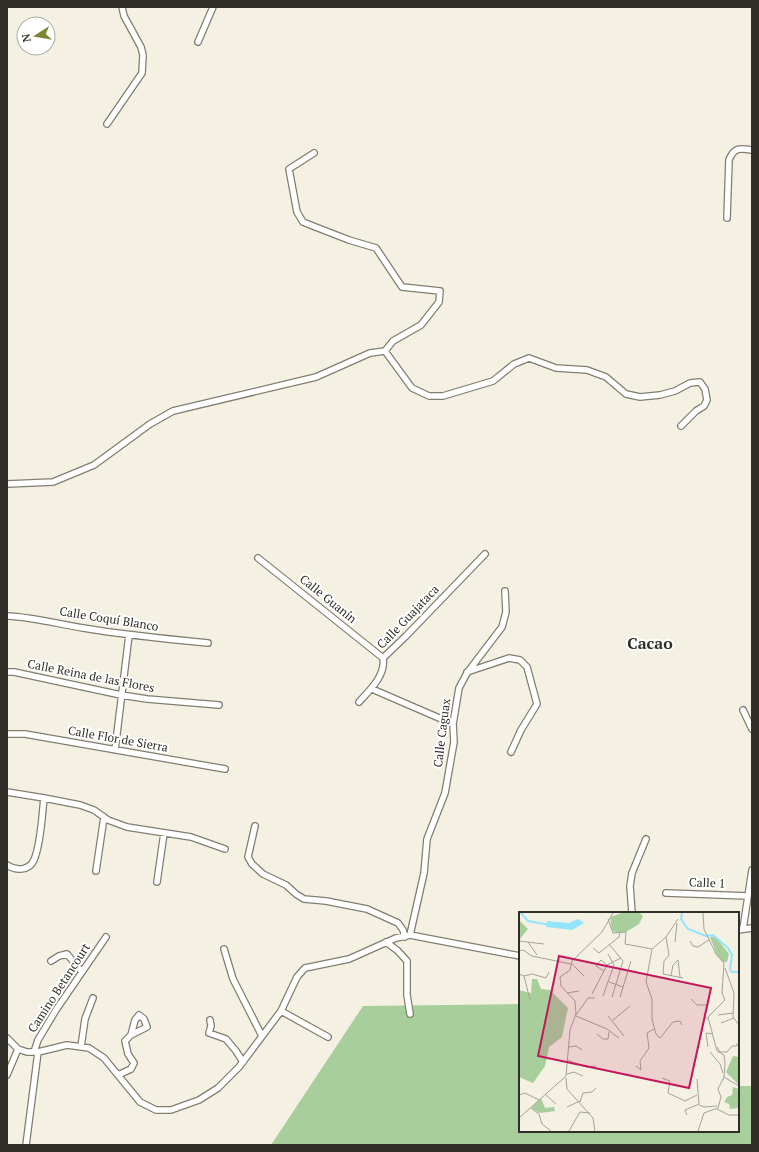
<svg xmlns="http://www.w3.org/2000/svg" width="759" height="1152" viewBox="0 0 759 1152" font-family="'PT Serif',serif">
	<rect width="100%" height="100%" fill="#f4f1e2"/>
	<!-- green -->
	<path fill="#a8ce9c" d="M520,1004V1131H738V1086H752V1145H271L363,1006Z"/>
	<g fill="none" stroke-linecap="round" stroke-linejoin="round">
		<!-- minor casing -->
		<g stroke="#817e71" stroke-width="8">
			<path id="minor" d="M198,42L213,7
				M107,124L142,73L143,55L141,47L124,16L122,7
				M727,218L729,160C734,147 740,148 752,150
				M385,351L412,388L429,396H443L493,381L514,364L529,358L556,368L587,370L606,377L626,394L640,397L660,395L675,391L690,383L700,382L705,389L707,400L704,406L696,411L681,426
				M7,484L53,482L94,465L150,424L173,411L316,377L370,353L385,351L393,341L421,325L439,302L440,291L402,287L376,248L349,240L313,226L303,222L297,212L289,169L314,153
				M258,558L383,658
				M7,616C33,617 58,624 83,628C125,635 166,639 208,643
				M7,672H14L121,695L147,699L219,705
				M467,672L509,658L520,660L527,667L537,704L521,730L511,752
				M372,689L453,724
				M359,702C370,690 386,675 383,658L406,636L485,554
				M743,710L752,729
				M7,734H25L225,769
				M115,750L129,635
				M7,792L44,798L80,805L94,810L108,820L127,827L191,837L225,849
				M255,826L248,857L252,864L263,874L286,885L296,894L304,899L326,901L367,909L398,923L403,930L405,937
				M7,865C16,871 29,871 34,860C41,844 42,815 44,798
				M96,871L104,817
				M157,882L164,833
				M666,893L748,896
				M632,913L630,886L632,873L646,839
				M743,929L752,870
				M738,930L752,928
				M410,935L424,873L427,839L445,793L454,742L453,724L459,688L467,673L502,627L506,612L505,591
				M386,942L398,951L407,961V995L410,1014
				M224,949L233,979L262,1036
				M51,961L59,956L67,954L82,972
				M281,1011L328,1037
				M210,1020L211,1026L209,1033L226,1039L236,1051L243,1062
				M7,1038L18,1049L27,1052H38L67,1045L89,1048L104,1058L140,1102L156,1110H171L199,1100L218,1088L239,1067L281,1011L297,977L305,968L349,959L396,938L410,935L520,956
				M81,1047L85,1019L93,998
				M34,1052L38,1040L56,1010L106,937
				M7,1075L18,1049
				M118,1075L131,1069L134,1063L128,1054L125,1041L131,1035L147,1027L144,1019L139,1015L135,1020L131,1035
				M26,1145L38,1052"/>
		</g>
		<!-- minor -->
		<use href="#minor" stroke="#fff" stroke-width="5.5"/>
	</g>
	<g text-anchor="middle" stroke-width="4" stroke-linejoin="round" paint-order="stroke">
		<!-- street labels -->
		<g font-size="12" fill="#2f2e28" stroke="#fff">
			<text transform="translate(328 599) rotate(39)" y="4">Calle Guanín</text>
			<text transform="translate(408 617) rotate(-46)" y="4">Calle Guajataca</text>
			<text transform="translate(109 619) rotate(9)" y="4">Calle Coquí Blanco</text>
			<text transform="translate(91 676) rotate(11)" y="4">Calle Reina de las Flores</text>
			<text transform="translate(442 733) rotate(-83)" y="4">Calle Caguax</text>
			<text transform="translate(118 739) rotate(10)" y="4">Calle Flor de Sierra</text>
			<text transform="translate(707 883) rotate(2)" y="4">Calle 1</text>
			<text transform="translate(59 988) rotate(-57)" y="4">Camino Betancourt</text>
		</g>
		<!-- district labels -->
		<g font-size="16" font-weight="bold" fill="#2f2e28" stroke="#fff">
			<text x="650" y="649">Cacao</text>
		</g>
	</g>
	<!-- overview -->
	<g transform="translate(519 912)">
		<rect width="220" height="220" fill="#f4f1e2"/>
		<path d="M103,1H121L124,4L120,12L107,20H96L93,18L91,5ZM0,8L9,17L1,27H0ZM196,24L210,42L208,50H204L198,43L191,25ZM13,67H18L22,77L31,78L49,96L43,125L30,135L26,154L14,171L0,165V78L12,81ZM214,144L220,145V173L207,160ZM214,175L220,177V196L211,197L210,192L205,190L208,185L213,183ZM22,186L26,196L35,195L36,199L21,201L12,196Z" fill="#a8ce9c"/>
		<path d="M59,7L65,11L53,18L27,15L28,9L50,11Z" fill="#93e5fe"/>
		<path fill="none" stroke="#93e5fe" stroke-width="2" d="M2,1L9,9L31,13M163,1L162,7L169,17L187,24L194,23L209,36L213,43L211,57L213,60H220"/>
		<path fill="none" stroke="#a5a398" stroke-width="1" d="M89,7L94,21L107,20L106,32L133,37M159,7L147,25L133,37L127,70L133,87V107L137,122L141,126L154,110L161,109L163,113M147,25L150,43L145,49L144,62L164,66M0,29L25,32M171,29L174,34L179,35L190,28M9,30L18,43M156,30L158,11M90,32L104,49L93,85M74,36L80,41L100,25L101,21M0,39L4,38L13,44L52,52M52,51L65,64M206,56L215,81L214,105L220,113M85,59L77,54L82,48L88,53M0,62L5,64L13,62L27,66L30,60M5,64L11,88M152,64L154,53L159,48L161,65M90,70L104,75M48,81L60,79M73,82L88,53L102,46M84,84L95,53L89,42M101,85L112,49M172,87L178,93H189L185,104L189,107M57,103L69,86H76M199,103L214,101M57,104L88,117L100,126M89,104L105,124M94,108L111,94M202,111L215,106M78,122L84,127H89L90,120M50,135L57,134L63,138M189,135L187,121L194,122M198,135L201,140H208L213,134H218V131M191,140L201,152L204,161M48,148L67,155L77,154M117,154L122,158L121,149L130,136L128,121L135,117M48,162L55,160L64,164M205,165L220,174M47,166L48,177L74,206L76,219M143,166L151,169L149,181L166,189L178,183M178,167L180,192M26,182L37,192M0,183L6,181L20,188M61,190L64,181L73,180L77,176M180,193L185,195L198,194M48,195L61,189M12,196L20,202L23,212L32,219M198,197L210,203H220M168,203L166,198L180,192M0,206L47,164L51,118L57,102L56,89L42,74L41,65L51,58L53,49L83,20L94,1M50,219L61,200L71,201M179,219L185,201L199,196L202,185L199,177L205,165L206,151L205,143L198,139L189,105L206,88L203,81L205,51L197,42L185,17L184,1"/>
		<path fill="#c2185b" fill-opacity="0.15" stroke="#c2185b" stroke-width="2" d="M40,44L192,76L170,176L19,144Z"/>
		<rect width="220" height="220" fill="none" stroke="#2f2e28" stroke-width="2"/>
	</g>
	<!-- border -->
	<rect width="759" height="1152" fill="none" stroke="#2f2e28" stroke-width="16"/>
	<!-- north arrow -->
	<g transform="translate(36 36) rotate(258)"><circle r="19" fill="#ffffff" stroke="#acaba9"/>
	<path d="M0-3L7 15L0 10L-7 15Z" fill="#7c8531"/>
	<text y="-6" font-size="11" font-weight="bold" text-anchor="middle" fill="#2f2e28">N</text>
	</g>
</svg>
